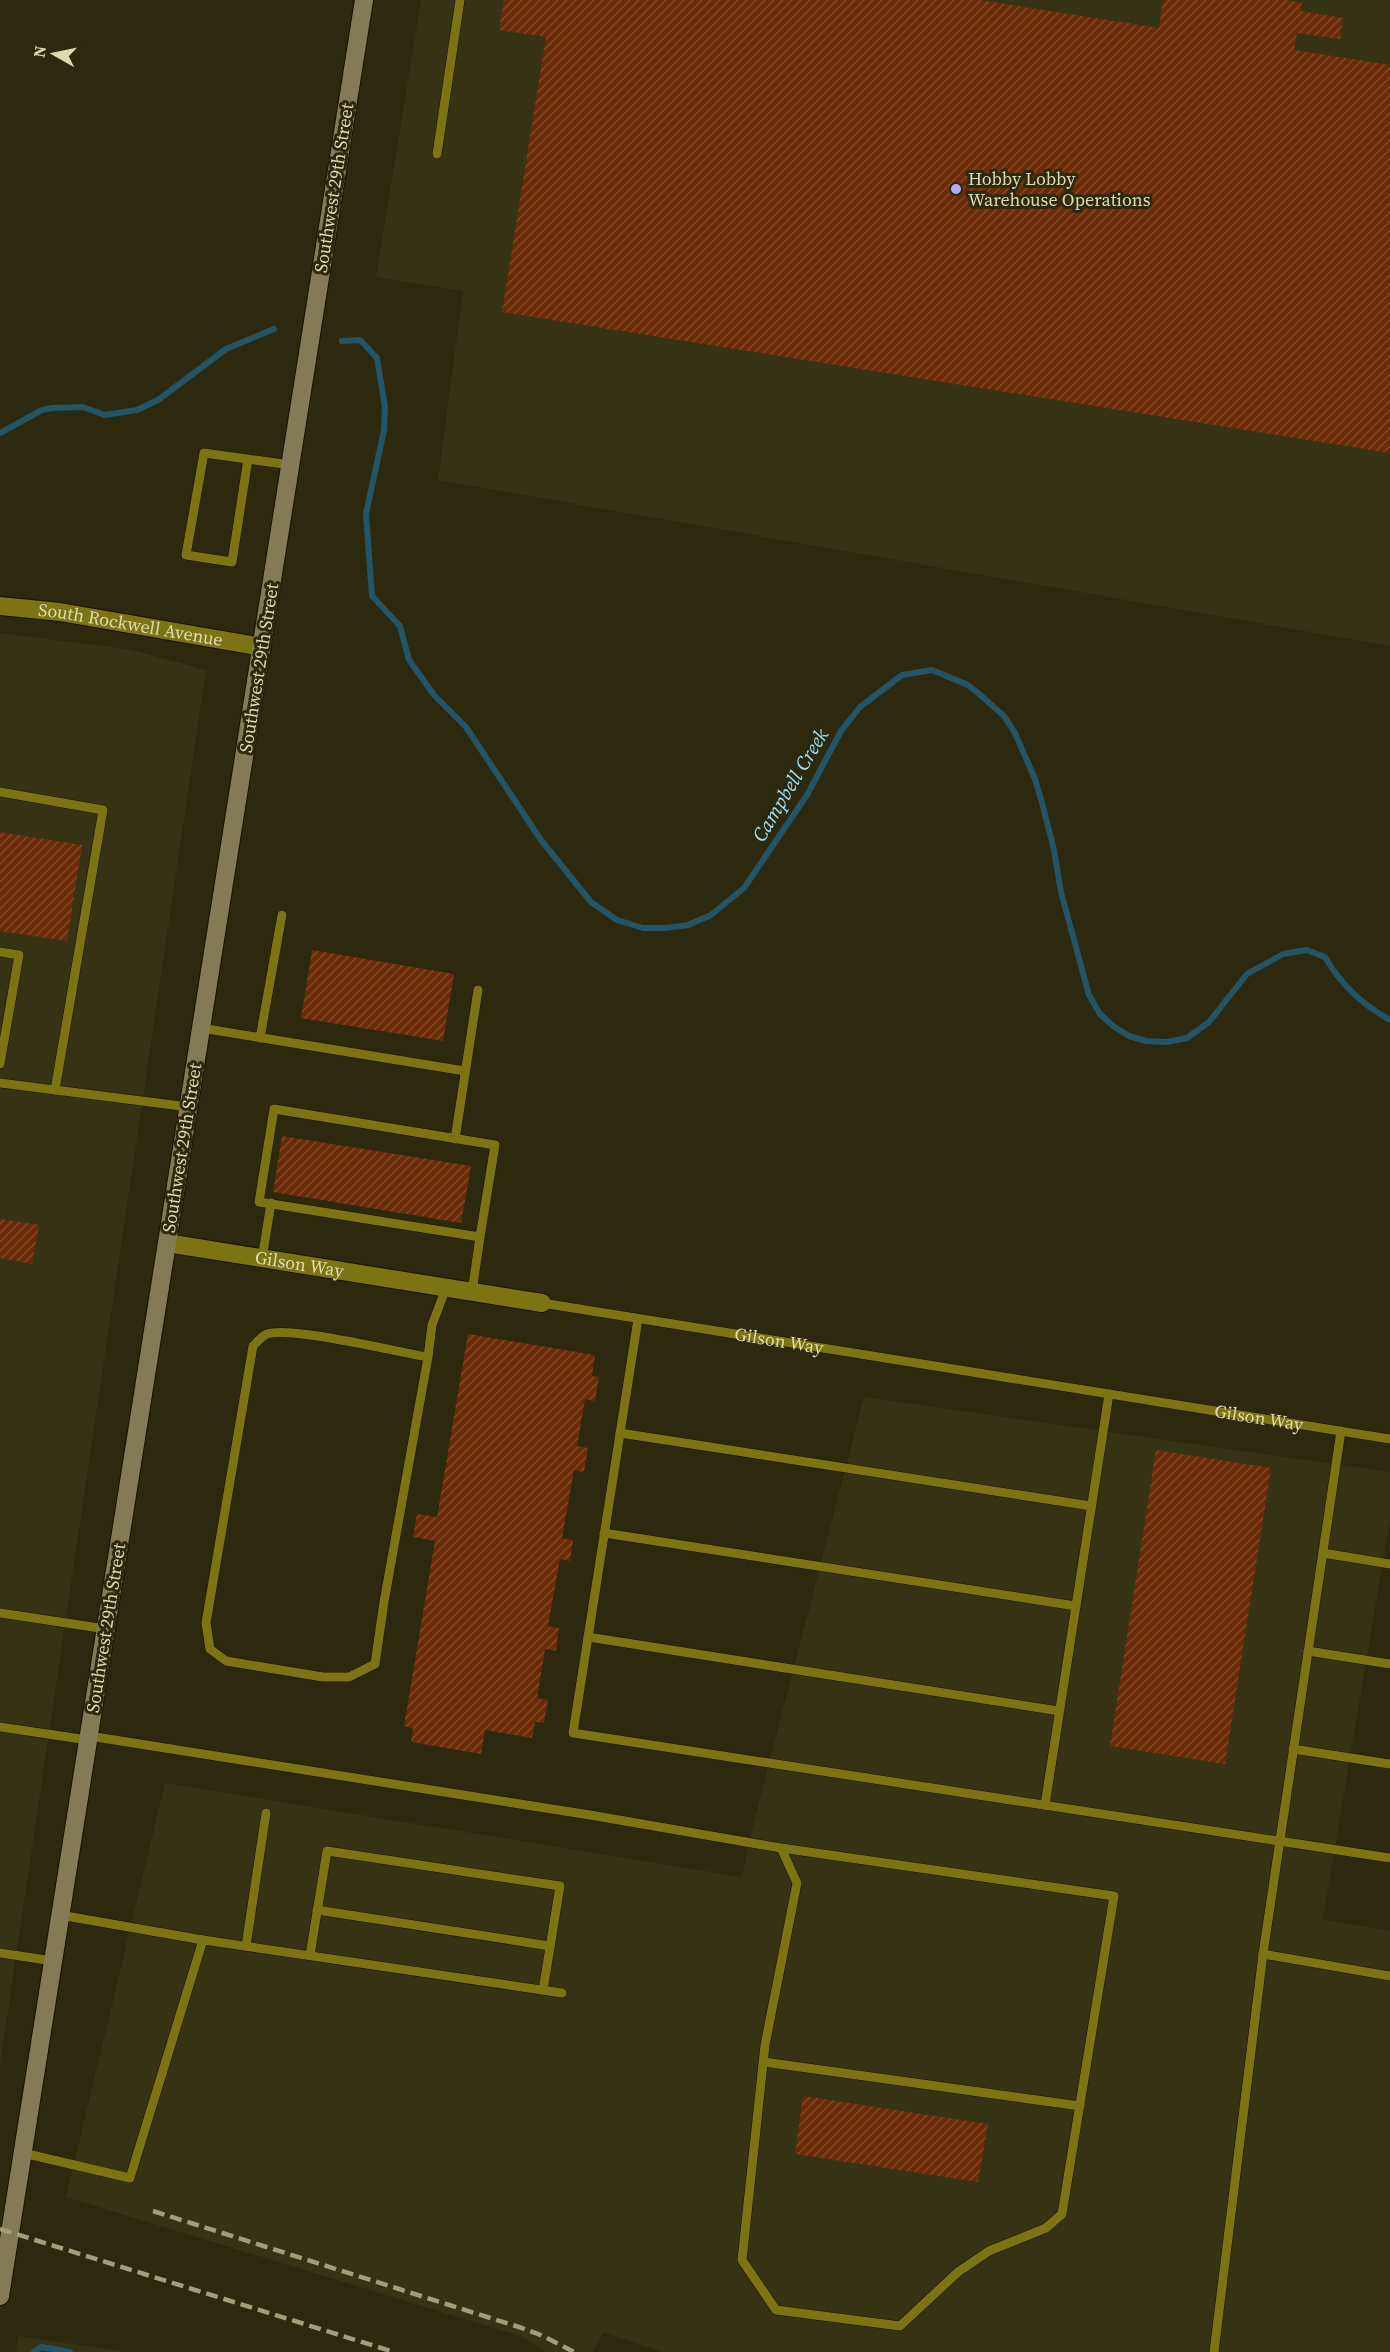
<svg xmlns="http://www.w3.org/2000/svg" width="1390" height="2352" viewBox="0 0 1390 2352" font-family="'Source Serif 4',serif">
	<defs>
		<pattern id="building-hatch" width="6" height="6" patternUnits="userSpaceOnUse" patternTransform="scale(1.5)"><rect width="6" height="6" fill="#6c2b07"/><path d="M-1 1l2-2M0 6l6-6M5 7l2-2" fill="none" stroke="#814929"/></pattern>
	</defs>
	<rect width="100%" height="100%" fill="#2c290e"/>
	<!-- built -->
	<path fill="#353314" d="M421,0H1390V646L438,480L463,291L376,277Z
		M0,633L128,649L206,670L0,2065Z
		M864,1397L1390,1472V1518L1323,1919L1390,1931V2352H663L603,2332L593,2352H545L523,2337L66,2197L165,1783L742,1877L752,1829Z
		M18,2336L127,2352H16Z"/>
	<g fill="none" stroke-linecap="round" stroke-linejoin="round">
		<!-- stream -->
		<path stroke="#215567" stroke-width="6" d="M342,341L360,340L377,358L385,407L384,430L366,514L372,596L400,626L409,660L434,695L466,727L541,840L591,902L617,920L643,928H666L688,925L711,915L744,888L807,795L841,731L860,707L902,675L932,670L968,685L978,693L1004,716L1015,733L1035,779L1042,803L1054,850L1061,892L1089,995L1100,1014L1113,1026L1129,1036L1146,1041L1167,1042L1187,1038L1209,1022L1247,974L1283,954L1307,950L1325,957C1341,985 1363,1005 1390,1020
			M0,433L42,410L52,408L83,407L105,415L137,410L158,400L226,349L274,329
			M34,2352L41,2347L70,2352"/>
	</g>
	<!-- building -->
	<path fill="url(#building-hatch)" d="M504,0H980L1159,28L1163,0H1286L1302,3L1301,11L1343,18L1340,39L1297,33L1294,50L1390,65V453L502,312L546,37L499,30Z
		M0,832L82,845L67,941L0,931Z
		M312,950L454,974L443,1041L301,1018Z
		M282,1136L471,1166L461,1223L273,1192Z
		M0,1219L39,1225L32,1264L0,1258Z
		M468,1334L595,1355L592,1376L599,1377L595,1401L585,1399L577,1446L588,1448L584,1472L574,1470L562,1538L573,1540L570,1561L560,1559L548,1626L559,1628L556,1651L545,1649L537,1698L548,1700L544,1723L535,1722L532,1738L485,1730L481,1754L411,1742L413,1728L404,1726L435,1541L413,1537L417,1514L437,1517Z
		M1156,1450L1271,1468L1225,1764L1110,1746Z
		M803,2096L988,2124L978,2182L795,2154Z"/>
	<g fill="none" stroke-linecap="round" stroke-linejoin="round">
		<!-- lane casing -->
		<g stroke="#151200" stroke-width="10">
			<g id="lane">
				<path d="M437,154L460,0"/>
				<path d="M248,459L232,562L186,555L204,453L291,465"/>
				<path d="M0,792L103,810L55,1090"/>
				<path d="M0,952L19,955L0,1064"/>
				<path d="M201,1028L465,1071"/>
				<path d="M260,1038L282,915"/>
				<path d="M0,1083L189,1107"/>
				<path d="M274,1109L495,1145L480,1237L259,1202Z"/>
				<path d="M455,1139L478,990"/>
				<path d="M262,1259L271,1203"/>
				<path d="M472,1292L480,1237"/>
				<path id="s1" d="M542,1303L1390,1439"/>
				<path d="M638,1319L573,1733L1390,1858"/>
				<path d="M428,1357C397,1352 291,1326 267,1334C262,1336 257,1342 253,1346L206,1623L210,1649L226,1661L323,1677H349L375,1664L384,1602L428,1357L432,1325L446,1288"/>
				<path d="M620,1433L1091,1506"/>
				<path d="M604,1533L1076,1606"/>
				<path d="M1323,1553L1390,1564"/>
				<path d="M0,1613L106,1629"/>
				<path d="M588,1637L1059,1711"/>
				<path d="M1308,1651L1390,1664"/>
				<path d="M0,1727L88,1740"/>
				<path d="M89,1736L590,1815L781,1848L797,1883L765,2045L742,2260L776,2310L900,2326L958,2272L989,2251L1046,2228L1062,2214L1114,1896L781,1848"/>
				<path d="M1293,1749L1390,1764"/>
				<path d="M1045,1805L1109,1394"/>
				<path d="M317,1910L550,1946"/>
				<path d="M60,1915L203,1940L562,1993"/>
				<path d="M246,1946L266,1813"/>
				<path d="M0,1953L53,1961"/>
				<path d="M1263,1954L1341,1431"/>
				<path d="M310,1955L327,1851L560,1886L543,1990"/>
				<path d="M764,2062L1080,2106"/>
				<path d="M23,2153L130,2178L203,1940"/>
				<path d="M1214,2352L1263,1954L1390,1976"/>
			</g>
		</g>
		<!-- street casing -->
		<g stroke="#151200" stroke-width="20">
			<g id="street">
				<path id="s2" d="M0,606L60,612L262,647"/>
				<path id="s3" d="M167,1243L542,1303"/>
			</g>
		</g>
		<!-- secondary casing -->
		<g stroke="#151200" stroke-width="20">
			<path id="secondary" d="M0,2296L364,0"/>
		</g>
		<!-- lane -->
		<use href="#lane" stroke="#7c7312" stroke-width="9"/>
		<!-- street -->
		<use href="#street" stroke="#7c7312" stroke-width="18"/>
		<!-- secondary -->
		<use href="#secondary" stroke="#837b55" stroke-width="18"/>
		<!-- rail -->
		<path stroke="#a19e79" stroke-width="4.5" stroke-dasharray="12 6" stroke-linecap="butt" d="M153,2211L522,2328L543,2336L574,2352
			M0,2229L394,2352"/>
	</g>
	<!-- markers -->
	<circle fill="#afaefa" stroke="#2c290e" stroke-width="2" cx="956" cy="189" r="6"/>
	<g text-anchor="middle" stroke-width="6" stroke-linejoin="round" paint-order="stroke">
		<!-- poi labels -->
		<g font-size="18" fill="#dddab0" stroke="#2c290e" text-anchor="start">
			<text x="968" y="185">Hobby Lobby<tspan x="968" dy="21">Warehouse Operations</tspan></text>
		</g>
		<!-- street labels -->
		<g font-size="18" fill="#dddab0" stroke="#2c290e">
			<text transform="translate(334 188) rotate(-81)" y="6">Southwest 29th Street</text>
			<text dy="6" stroke="none"><textPath href="#s2" startOffset="132">South Rockwell Avenue</textPath></text>
			<text transform="translate(259 668) rotate(-81)" y="6">Southwest 29th Street</text>
			<text transform="translate(182 1148) rotate(-81)" y="6">Southwest 29th Street</text>
			<text dy="6" stroke="none"><textPath href="#s3" startOffset="134">Gilson Way</textPath></text>
			<text dy="6" stroke="none"><textPath href="#s1" startOffset="240">Gilson Way</textPath></text>
			<text dy="6" stroke="none"><textPath href="#s1" startOffset="726">Gilson Way</textPath></text>
			<text transform="translate(106 1628) rotate(-81)" y="6">Southwest 29th Street</text>
		</g>
		<!-- water labels -->
		<g font-size="20" font-style="italic" fill="#9ae1fd" stroke="#2c290e">
			<text transform="translate(790 785) rotate(-59)" y="7">Campbell Creek</text>
		</g>
	</g>
	<!-- north arrow -->
	<g transform="translate(54 54) rotate(279)" stroke="#2c290e" stroke-width="4.5" paint-order="stroke">
	<path d="M0-4.5L10 22L0 15L-10 22Z" fill="#dddab0"/>
	<text y="-9" font-size="16" font-weight="bold" text-anchor="middle" fill="#dddab0">N</text>
	</g>
</svg>
